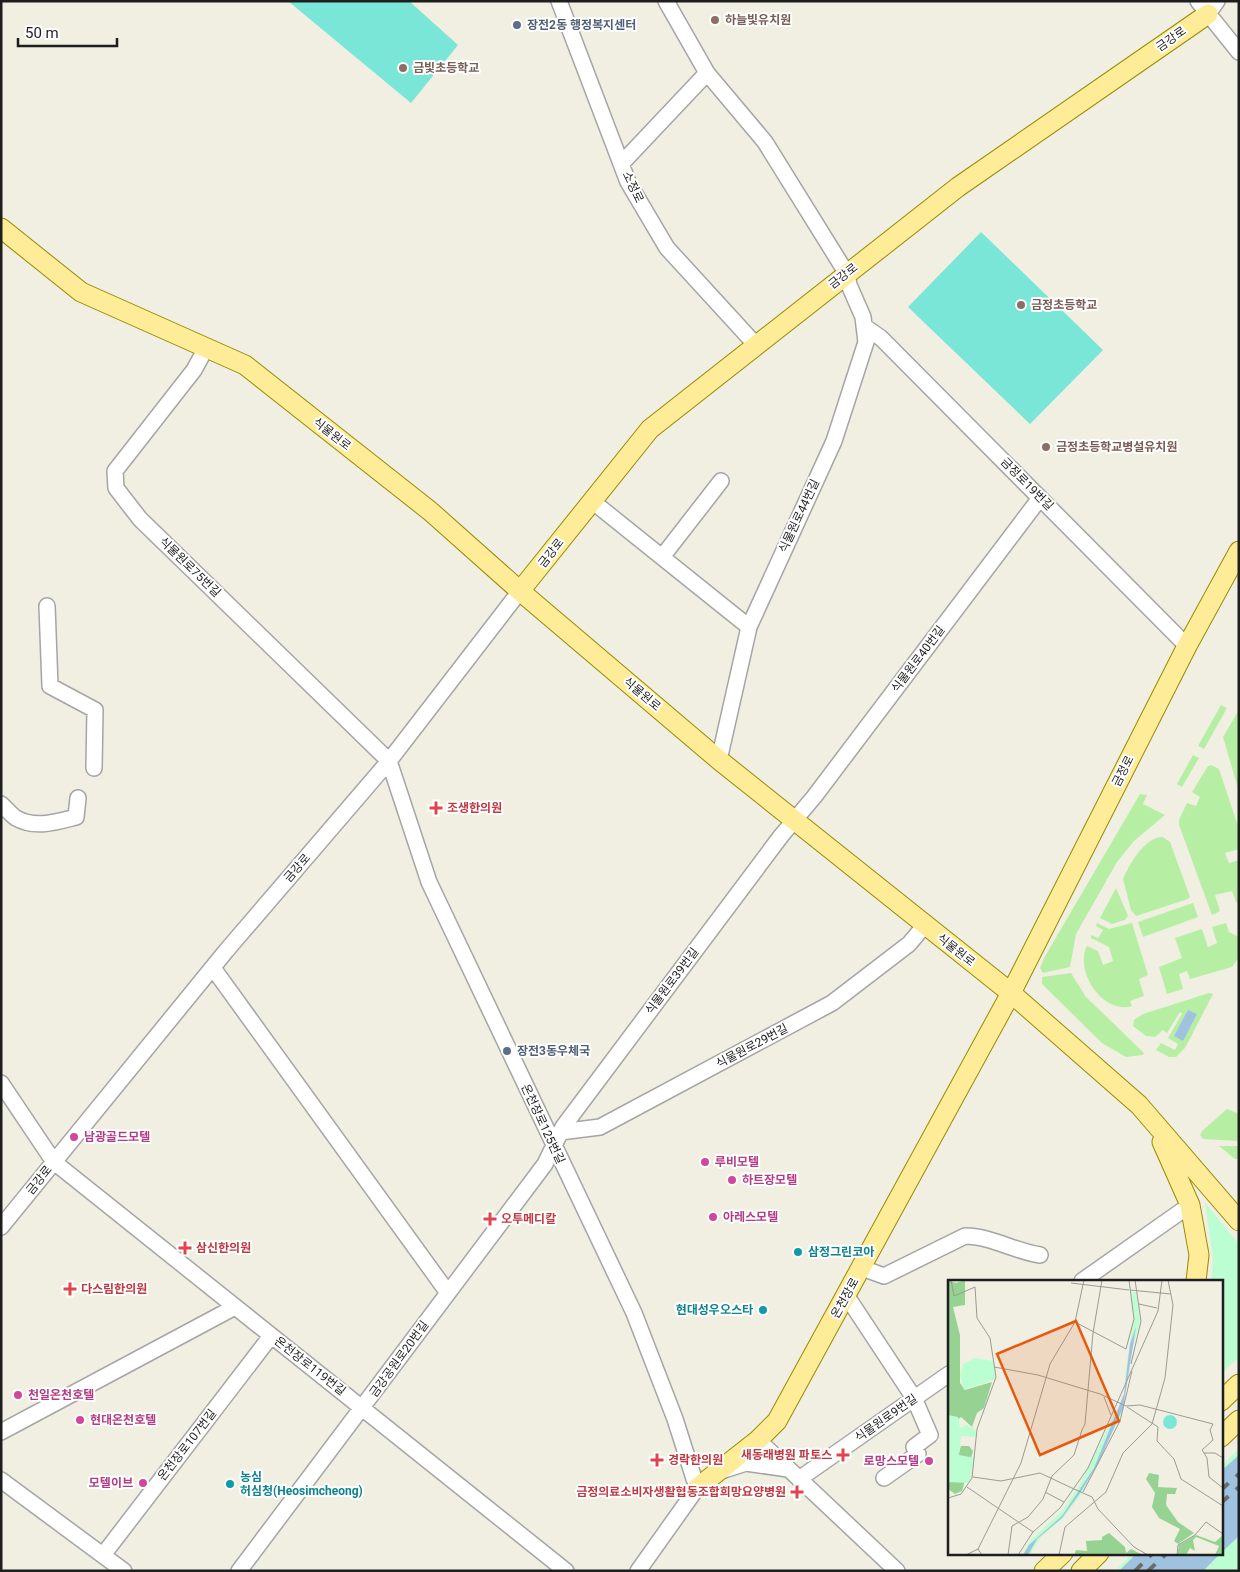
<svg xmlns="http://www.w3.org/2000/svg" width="1240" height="1572" viewBox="0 0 1240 1572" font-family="Roboto,'Noto Sans KR',sans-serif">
	<rect width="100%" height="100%" fill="#f0efe2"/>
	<!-- grass -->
	<path fill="#b6efa4" d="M1221,705L1227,708L1204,749L1198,746Z
		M1239,710V792L1223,737Z
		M1193,755L1199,758L1182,787L1177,784Z
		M1211,765L1219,769L1239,829V849L1225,853L1229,863L1239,860V904L1236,902L1232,891L1215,895L1220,911L1212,915L1179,825V820L1187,803L1196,806L1200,797L1192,792L1208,766Z
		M1140,794L1147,795L1143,804L1165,815L1134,841L1117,862L1076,934L1070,967L1043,973L1040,968L1044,958Z
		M1163,837L1170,842L1190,897L1188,899L1136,916L1131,910L1123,879C1129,865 1145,836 1163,837Z
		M1116,888L1128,916L1125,920L1112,924L1100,918Z
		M1193,903L1198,917L1143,937L1138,922Z
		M1097,923L1109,929L1132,923L1148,975L1139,979L1144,996L1130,1001L1132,1006C1103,1015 1074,971 1087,946L1098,951L1103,965L1113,961L1109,947L1091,938V935L1098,938L1103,930L1096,926Z
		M1226,923L1229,932L1239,937V957L1232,967L1190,979L1187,971L1179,974L1183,989L1167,994L1159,967L1182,958L1175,938L1202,929L1208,947L1217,943L1212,927Z
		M1071,973L1086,997L1142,1051L1144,1054L1142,1055L1126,1057L1102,1043L1042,984V977Z
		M1209,993L1213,994L1185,1048L1176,1057H1169L1156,1050L1161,1043L1175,1050L1178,1044L1168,1038L1182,1014L1180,1012L1167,1033L1163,1030L1155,1037L1146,1036L1133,1026L1134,1020L1143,1014Z
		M1227,1109L1239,1114V1141L1203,1139L1200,1135L1202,1131Z
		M1219,1146H1239V1159H1235Z"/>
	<!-- park -->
	<path fill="#bbfed1" d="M1205,1203L1239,1244V1357L1221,1374V1281H1211L1213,1258Z
		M1239,1449V1571H1115L1133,1553H1221V1466Z"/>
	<!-- pitch -->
	<path fill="#79e6d7" d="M288,1H409L458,45L411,103Z
		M981,232L1103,350L1030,424L908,307Z"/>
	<!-- water -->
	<path fill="#9fc2e1" d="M1188,1010L1197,1014L1183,1041L1174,1036Z
		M1239,1455V1536L1221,1553V1471Z
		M1137,1553H1221L1203,1571H1119Z"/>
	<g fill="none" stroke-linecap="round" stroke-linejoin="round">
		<!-- minor casing -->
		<g stroke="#a5a5a5" stroke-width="18">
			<path id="minor" d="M559,1L628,182L667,248L755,344
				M666,1L707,73L765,142L847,274L849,285L863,317L866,342L834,441L749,627L719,760
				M1198,1L1239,52
				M1208,14L1217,1
				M622,163L707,73
				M864,326L881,338L1187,646
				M206,348L194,370L115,471L116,488L140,519L389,761L429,882L634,1313L675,1419L697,1488L638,1571
				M592,501L749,627
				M662,557L721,481
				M47,606L50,686L95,710L94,768
				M1,804C6,808 10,814 16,818C35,829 56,822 76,817L78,798
				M213,968L448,1293
				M1,1083L54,1162L566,1571
				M560,1132L600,1127L832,1003L909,944L925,925
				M1,1227L226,951L389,761L520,591
				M862,1268L884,1276L965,1236C990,1236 1014,1251 1040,1255
				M1082,1281L1190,1205
				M846,1295L914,1398L930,1435L914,1447L918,1454L884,1478
				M1,1432L235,1307
				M758,1440L897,1571
				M724,1470L746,1463L788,1469
				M799,1479L949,1374
				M1,1480L124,1571
				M103,1555L271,1336
				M239,1571L545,1164L563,1127L781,836L814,797L1040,498"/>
		</g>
		<!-- major casing -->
		<g stroke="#978a00" stroke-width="21">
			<path id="major" d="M1,228L81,292L245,365L430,511L520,591L719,760L1011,993L1139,1105L1239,1221
				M520,591L650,429L958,187L1208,14
				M1162,1142L1190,1205L1199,1255L1196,1281
				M1221,1401L1239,1384
				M1221,1437L1239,1420
				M697,1488L758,1440L777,1421L1011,993L1187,646L1239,551
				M1044,1571L1063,1553
				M1081,1571L1099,1553"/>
		</g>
		<!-- minor -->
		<use href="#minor" stroke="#fff" stroke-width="15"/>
		<!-- major -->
		<use href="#major" stroke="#ffec98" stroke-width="19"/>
		<!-- rail -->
		<path stroke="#6c6c6c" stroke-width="4" stroke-dasharray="10 10" stroke-linecap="butt" d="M1221,1490L1239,1474
			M1221,1503L1239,1487
			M1135,1571L1153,1553
			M1148,1571L1167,1553"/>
	</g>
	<!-- markers -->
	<g fill="#8d6e63" stroke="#fff" stroke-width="2">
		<circle cx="715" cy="20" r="5"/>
		<circle cx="403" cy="68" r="5"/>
		<circle cx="1021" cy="305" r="5"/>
		<circle cx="1046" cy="447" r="5"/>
	</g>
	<g fill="#5c6f8a" stroke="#fff" stroke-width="2">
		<circle cx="517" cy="25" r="5"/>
		<circle cx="507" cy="1051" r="5"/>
	</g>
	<g fill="#e0444e" stroke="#fff" stroke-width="2">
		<path d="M433.5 800.5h5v5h5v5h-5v5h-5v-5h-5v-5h5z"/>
		<path d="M487.5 1211.5h5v5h5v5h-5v5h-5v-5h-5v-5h5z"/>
		<path d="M182.5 1240.5h5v5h5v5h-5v5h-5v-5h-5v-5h5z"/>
		<path d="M67.5 1281.5h5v5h5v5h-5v5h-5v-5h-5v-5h5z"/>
		<path d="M840.5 1447.5h5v5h5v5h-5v5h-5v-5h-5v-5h5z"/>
		<path d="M654.5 1452.5h5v5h5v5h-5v5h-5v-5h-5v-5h5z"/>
		<path d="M794.5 1484.5h5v5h5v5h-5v5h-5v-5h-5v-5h5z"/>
	</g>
	<g fill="#d1479c" stroke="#fff" stroke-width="2">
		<circle cx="74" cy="1137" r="5"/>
		<circle cx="705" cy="1162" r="5"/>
		<circle cx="732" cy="1180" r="5"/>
		<circle cx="713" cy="1217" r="5"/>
		<circle cx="18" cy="1395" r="5"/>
		<circle cx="80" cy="1420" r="5"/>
		<circle cx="929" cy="1461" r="5"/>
		<circle cx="143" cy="1483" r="5"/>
	</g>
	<g fill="#0f9aa8" stroke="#fff" stroke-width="2">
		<circle cx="798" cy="1252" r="5"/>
		<circle cx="763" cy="1310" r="5"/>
		<circle cx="230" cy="1484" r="5"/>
	</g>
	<g text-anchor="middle" stroke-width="4" stroke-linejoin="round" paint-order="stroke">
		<!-- education labels -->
		<g font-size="12" font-weight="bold" fill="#785e54" stroke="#fff" text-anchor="start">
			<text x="725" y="24">하늘빛유치원</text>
			<text x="413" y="72">금빛초등학교</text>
			<text x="1031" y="309">금정초등학교</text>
			<text x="1056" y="451">금정초등학교병설유치원</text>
		</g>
		<!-- service labels -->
		<g font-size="12" font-weight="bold" fill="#4e5e75" stroke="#fff" text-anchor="start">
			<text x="527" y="29">장전2동 행정복지센터</text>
			<text x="517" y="1055">장전3동우체국</text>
		</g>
		<!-- street labels -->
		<g font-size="12" fill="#1e1e1e" stroke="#fff">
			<text transform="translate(1171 39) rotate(-35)" y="4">금강로</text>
			<text transform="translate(633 187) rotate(64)" y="4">소정로</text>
			<text transform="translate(843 276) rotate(-38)" y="4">금강로</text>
			<text transform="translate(332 434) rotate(38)" y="4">식물원로</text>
			<text transform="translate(1027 484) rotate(45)" y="4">금정로19번길</text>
			<text transform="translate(799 516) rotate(-65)" y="4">식물원로44번길</text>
			<text transform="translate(551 553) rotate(-52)" y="4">금강로</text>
			<text transform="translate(190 567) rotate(44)" y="4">식물원로75번길</text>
			<text transform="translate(918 659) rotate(-53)" y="4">식물원로40번길</text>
			<text transform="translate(642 694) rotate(40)" y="4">식물원로</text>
			<text transform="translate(1123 771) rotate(-63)" y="4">금정로</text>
			<text transform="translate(297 868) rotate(-49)" y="4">금강로</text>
			<text transform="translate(956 950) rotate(38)" y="4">식물원로</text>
			<text transform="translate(672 981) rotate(-53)" y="4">식물원로39번길</text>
			<text transform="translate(752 1046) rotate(-28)" y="4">식물원로29번길</text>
			<text transform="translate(543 1124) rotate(65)" y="4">온천장로125번길</text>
			<text transform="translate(39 1180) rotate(-51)" y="4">금강로</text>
			<text transform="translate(845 1298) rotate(-61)" y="4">온천장로</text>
			<text transform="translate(399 1359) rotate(-54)" y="4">금강공원로20번길</text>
			<text transform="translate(310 1366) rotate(38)" y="4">온천장로119번길</text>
			<text transform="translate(886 1418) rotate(-35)" y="4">식물원로9번길</text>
			<text transform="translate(187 1445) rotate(-52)" y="4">온천장로107번길</text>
		</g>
		<!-- health labels -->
		<g font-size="12" font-weight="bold" fill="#be3a42" stroke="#fff" text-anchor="start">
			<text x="447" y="812">조생한의원</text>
			<text x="501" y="1223">오투메디칼</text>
			<text x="196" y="1252">삼신한의원</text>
			<text x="81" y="1293">다스림한의원</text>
			<text x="832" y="1459" text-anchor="end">새동래병원 파토스</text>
			<text x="668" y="1464">경락한의원</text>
			<text x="786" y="1496" text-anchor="end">금정의료소비자생활협동조합희망요양병원</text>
		</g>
		<!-- hotel labels -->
		<g font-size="12" font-weight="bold" fill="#b23c85" stroke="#fff" text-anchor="start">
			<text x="84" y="1141">남광골드모텔</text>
			<text x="715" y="1166">루비모텔</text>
			<text x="742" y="1184">하트장모텔</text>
			<text x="723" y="1221">아레스모텔</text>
			<text x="28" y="1399">천일온천호텔</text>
			<text x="90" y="1424">현대온천호텔</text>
			<text x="919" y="1465" text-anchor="end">로망스모텔</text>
			<text x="133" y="1487" text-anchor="end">모텔이브</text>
		</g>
		<!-- culture labels -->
		<g font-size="12" font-weight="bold" fill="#0d838f" stroke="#fff" text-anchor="start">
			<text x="808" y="1256">삼정그린코아</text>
			<text x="753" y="1314" text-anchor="end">현대성우오스타</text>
			<text x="240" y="1481">농심<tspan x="240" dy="14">허심청(Heosimcheong)</tspan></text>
		</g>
	</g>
	<!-- overview -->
	<g transform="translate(948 1280)">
		<rect width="275" height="275" fill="#f0efe2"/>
		<path d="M0,0L8,3L17,0V25L5,27L12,55V103L17,110L44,102L36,128L29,133L24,147L13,137L9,140L10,176L13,166H21L25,171L14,211L7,214L0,209ZM201,193L211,195L210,207L229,208L227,214H219L218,225L230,242L246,253L230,264L226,261L232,249L211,238L204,227L207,213L198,199ZM161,253L177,267L178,273L183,269L195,275H126L128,270L139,271L138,261L154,260V257ZM248,255L267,262L275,255V275H267L271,266L248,257L245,260L247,271L242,268L238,275H229L231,265Z" fill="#96d393"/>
		<path d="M183,12H188L192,41L176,101L186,38ZM27,78L45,81L48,99L16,110L12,95L15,84ZM171,126L176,127L175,131L134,213L115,238L93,257L82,275H74L83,260L114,231L131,206ZM0,135L10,137L12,148L19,145L29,151V157L13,156L11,175L27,178L21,203L0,202Z" fill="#bbfed1"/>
		<path d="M215 142a7 7 0 1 1 14 0a7 7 0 1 1-14 0Z" fill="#79e6d7"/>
		<path d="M188,47L175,128L150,184L132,213L114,238L89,259L80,275H75L81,265L114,236L146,188L176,114L182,64Z" fill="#9fc2e1"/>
		<path fill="none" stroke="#9c9b94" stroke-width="1" d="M136,0L127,42L178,69M123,3L181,10M182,10L223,14M191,24L209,28M145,53L154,0M178,69L186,39L181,0M183,84L193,41L187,0M46,87L90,95L152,114L178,126M98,98L102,84L127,42M156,117L163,135M178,126L192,125L265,144L262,150L265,160L254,170L259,178L261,197L275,208M179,127L210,147L209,161L226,179L233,199L275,226M208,130L217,98L225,25L220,0M134,150L137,144L145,53M256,173H267L275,178M25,197L53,201L92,193L126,209M19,207L85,252M126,209L144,217L150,229L186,267L200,275M97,212L116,222M135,212L172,141L184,91M0,218L13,214L24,198L29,149L48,97L42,58L29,38L27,7L6,16L3,0M30,269L73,183L98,98M18,275L30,269L34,275M60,275L64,246L80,237L95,219L104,196L126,175L134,150M70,275L85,252L112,228L140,188L210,31L214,0M111,275L117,247L158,212L175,173L204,144L208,130M229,275L230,265L247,255L258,242L275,254"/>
		<path fill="#e8590c" fill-opacity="0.15" stroke="#e8590c" stroke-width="2.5" d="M128,41L171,141L92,175L49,74Z"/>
		<rect width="275" height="275" fill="none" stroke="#1e1e1e" stroke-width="2.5"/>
	</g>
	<!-- border -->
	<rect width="1240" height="1572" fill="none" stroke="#1e1e1e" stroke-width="5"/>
	<!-- scale -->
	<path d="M18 38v8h99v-8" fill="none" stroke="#1e1e1e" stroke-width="2.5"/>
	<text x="25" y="38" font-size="15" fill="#1e1e1e" stroke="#ffffff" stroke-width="4" paint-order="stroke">50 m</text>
</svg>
